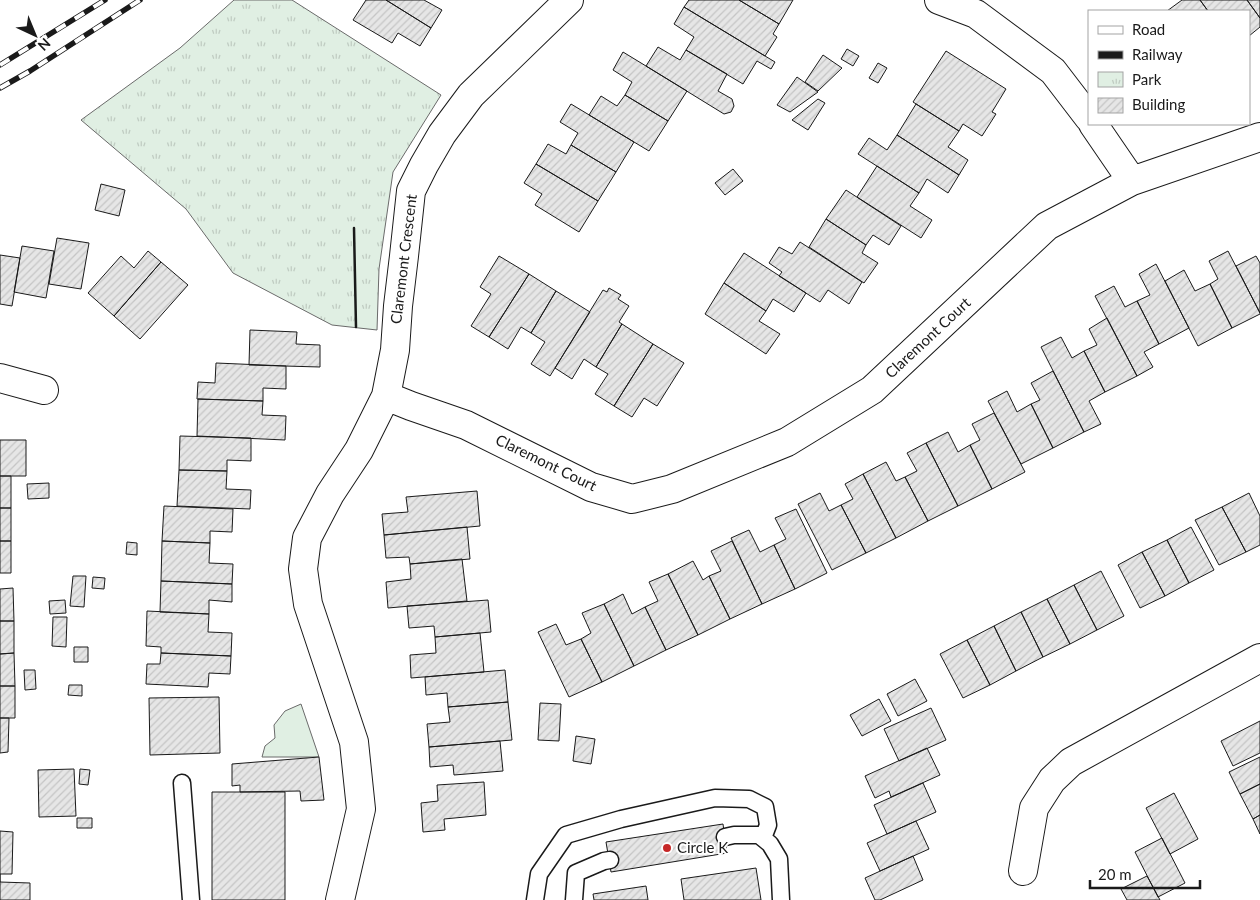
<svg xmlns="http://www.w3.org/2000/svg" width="1260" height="900" viewBox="0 0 1260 900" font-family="Lato,sans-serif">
	<defs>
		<pattern id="park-tufts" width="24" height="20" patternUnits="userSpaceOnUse" patternTransform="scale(1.25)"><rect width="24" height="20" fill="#e0efe3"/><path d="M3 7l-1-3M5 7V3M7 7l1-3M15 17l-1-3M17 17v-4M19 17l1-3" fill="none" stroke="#c0ccc2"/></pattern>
		<pattern id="building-hatch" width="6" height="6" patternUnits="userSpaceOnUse" patternTransform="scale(1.25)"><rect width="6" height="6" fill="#e6e6e6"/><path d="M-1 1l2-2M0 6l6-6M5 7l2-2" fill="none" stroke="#c5c5c5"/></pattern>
	</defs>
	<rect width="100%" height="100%" fill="#fff"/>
	<!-- grass -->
	<path fill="#e0efe3" stroke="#6a6a6a" d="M301,704L319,757H262L265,746L275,738L274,725L285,711Z"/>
	<!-- park -->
	<path fill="url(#park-tufts)" stroke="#6a6a6a" d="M234,0H292L441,95L393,172L379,269L377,330L332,325L233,273L186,209L81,120L180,48Z"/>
	<!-- building -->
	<path fill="url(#building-hatch)" stroke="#1a1a1a" d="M366,0H386L431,28L420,46L398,33L392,43L353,20Z
		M386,0H424L442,10L431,28Z
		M689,0H739L779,24L773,34L777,37L765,56L684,7Z
		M739,0H793L779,24Z
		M1182,0H1200L1208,11H1167Z
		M1200,0H1247L1260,18V27L1249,36V11H1208Z
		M1247,0H1260V18Z
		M684,7L775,62L771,69L757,61L743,84L686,50L694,37L674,24Z
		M658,47L680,60L686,50L727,74L718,91L732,99L734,106L731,112L724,114L646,66Z
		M847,49L859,56L853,66L841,59Z
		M946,51L1006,89L992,112L996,114L982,136L963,124L959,131L913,102Z
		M623,52L687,91L668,121L625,95L632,82L613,70Z
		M823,55L842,68L818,91L805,82Z
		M878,63L887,68L878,83L869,78Z
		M797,77L818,92L790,112L777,105Z
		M625,95L668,121L649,151L589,115L601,96L617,106Z
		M818,99L825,103L808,130L792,120Z
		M571,104L634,142L616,172L571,145L578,133L560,122Z
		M916,104L959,131L948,147L968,160L959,175L897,135Z
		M897,135L959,175L948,193L927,179L919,193L858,154L869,138L887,150Z
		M548,144L566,154L571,145L616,172L598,201L536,164Z
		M536,164L598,201L579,232L535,205L542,194L524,183Z
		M877,166L919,193L910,206L932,220L921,238L857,197Z
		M733,169L743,181L725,195L715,183Z
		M101,184L125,190L119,216L95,210Z
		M846,190L901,226L889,245L873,235L866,245L826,219Z
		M826,219L866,245L862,253L878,263L864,283L809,247Z
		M57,238L89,243L81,289L49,284Z
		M800,242L862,282L849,304L828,290L820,302L779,276L782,272L769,263L779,247L792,254Z
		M22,246L54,251L46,298L14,292Z
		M148,251L161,262L114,316L88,293L121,256L134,268Z
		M1228,251L1260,313V314L1232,328L1210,284L1218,279L1209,261Z
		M744,253L806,293L794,312L773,299L766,311L724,283Z
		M0,255L20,258L12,306L0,304Z
		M499,256L529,274L489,337L471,326L491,294L480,287Z
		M1256,256L1260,263V313L1236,266Z
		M161,262L188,285L140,339L114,316Z
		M1156,264L1189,328L1159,344L1137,301L1150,295L1139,274Z
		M1184,270L1195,291L1210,284L1232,328L1198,346L1165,281Z
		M529,274L556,291L531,333L521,327L508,349L489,337Z
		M724,283L766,311L759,321L780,334L766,354L705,314Z
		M1114,286L1125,307L1137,301L1159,344L1144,352L1153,367L1137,376L1095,296Z
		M609,288L621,295L618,299L629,306L619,322L622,324L596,367L584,359L572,379L555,368L603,290L607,292Z
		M556,291L590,312L550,376L531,364L545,342L531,333Z
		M1107,318L1137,376L1105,392L1084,351L1097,345L1089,329Z
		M622,324L653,344L614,406L595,394L608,374L596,367Z
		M250,330L297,332L296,344L320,345V367L249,365Z
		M1061,337L1072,358L1084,351L1105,392L1089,401L1101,424L1084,432L1041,347Z
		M653,344L684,363L657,406L644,398L632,417L614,406Z
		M216,363L286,366V389L263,388V401L197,399L198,382L215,383Z
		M1053,371L1084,432L1053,448L1031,404L1040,400L1031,383Z
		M1007,391L1017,412L1031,404L1053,448L1021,464L988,401Z
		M198,399L263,401L262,415L286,416L285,440L197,436Z
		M994,413L1025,472L992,489L970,445L980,440L972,424Z
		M948,432L958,452L970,445L992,489L958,506L926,443Z
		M180,436L251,438V461L227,460V471L179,470Z
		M0,440H26V476H0Z
		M926,443L958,506L928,521L905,477L917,471L907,453Z
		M886,462L896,481L905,477L928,521L896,538L863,474Z
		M179,470L227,471L226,489L251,490L250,509L177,506Z
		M863,474L896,538L866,553L841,505L853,499L845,484Z
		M0,476H11V508H0Z
		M49,483V498L28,499L27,484Z
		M477,491L480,526L384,535L382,514L408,512L406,497Z
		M820,493L829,511L841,505L866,553L832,570L798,504Z
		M1249,493L1260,516V545L1246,552L1222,507Z
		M164,506L233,509L232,532L210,531V543L162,541Z
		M1222,507L1246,552L1219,565L1195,520Z
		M0,508H11V541H0Z
		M796,509L827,573L795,589L774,545L786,539L775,518Z
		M467,527L470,559L410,564L409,557L386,558L384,535Z
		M1191,527L1214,570L1189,583L1167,540Z
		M749,530L760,552L774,545L795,589L762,604L731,538Z
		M1167,540L1189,583L1165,596L1142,552Z
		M0,541H11V573H0Z
		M162,541L210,543L209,563L233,564L232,584L161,581Z
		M732,541L762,604L730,619L709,576L721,571L711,551Z
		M127,542L137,543V555L126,554Z
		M1142,552L1165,596L1140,608L1118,565Z
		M462,559L467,601L388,608L386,582L411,579L410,564Z
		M693,561L703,580L709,576L730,619L698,635L668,574Z
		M1101,571L1124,616L1097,630L1074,585Z
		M668,574L698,635L666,650L645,607L658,601L649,582Z
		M73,576H86L84,607L70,606Z
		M93,577L105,578L104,589L92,588Z
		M161,581L232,584V602L209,600V614L160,612Z
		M1074,585L1097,630L1070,644L1047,599Z
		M13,588L14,621H0V589Z
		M623,594L632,614L645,607L666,650L634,666L604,604Z
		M1047,599L1070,644L1043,657L1021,612Z
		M65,600L66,613L50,614L49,601Z
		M488,600L491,632L435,637L434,626L409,628L407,606Z
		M604,604L634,666L602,682L581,639L591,633L582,613Z
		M147,611L209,614L208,632L232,633L231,656L161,653V647L146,646Z
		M1021,612L1043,657L1016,671L994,626Z
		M53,617H67L66,647L52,646Z
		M0,621H14V653L0,654Z
		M556,624L566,645L581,639L602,682L569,697L538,632Z
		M994,626L1016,671L990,685L967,640Z
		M480,633L484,672L411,678L410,655L436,653L435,637Z
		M967,640L990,685L963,698L940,654Z
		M74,647H88V662H74Z
		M14,653L15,686H0V654Z
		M161,653L231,656L230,674L209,673L208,687L146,684L147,664H160Z
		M24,670H35L36,689L25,690Z
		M505,670L508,702L448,707L447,693L426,695L425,677Z
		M915,679L927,701L898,716L887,694Z
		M69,685H82V696L68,695Z
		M0,686H15V718H0Z
		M219,697L220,753L150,755L149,698Z
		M879,699L891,721L862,736L850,715Z
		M508,702L512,740L429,747L427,724L450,722L448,707Z
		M540,703L561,704L559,741L538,740Z
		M931,708L946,740L899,761L884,729Z
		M0,718H9L8,752L0,753Z
		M1260,721V753L1233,766L1221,741Z
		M576,736L595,739L591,764L573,761Z
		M500,741L503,771L454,775L453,765L430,767L429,747Z
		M927,748L940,775L891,797L889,791L875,798L865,776Z
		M319,757L324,800L301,801L300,791L240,792V785L232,786V764Z
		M1260,757V784L1240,794L1229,772Z
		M74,769L76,816L39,817L38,770Z
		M80,769L90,770L88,785L79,784Z
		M484,782L486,815L444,819L445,830L423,832L421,803L438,801L437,785Z
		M923,783L936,812L887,834L874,805Z
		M1260,784V815L1253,819L1240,794Z
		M212,792H285V900H212Z
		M1174,793L1198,839L1170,854L1146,808Z
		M1260,815V834L1253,819Z
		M77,818H92V828H77Z
		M916,821L929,849L880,871L867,843Z
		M723,824L727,853L611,872L606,842Z
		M0,831L13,832L12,874H0Z
		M1162,838L1185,883L1158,897L1135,852Z
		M913,856L923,880L880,900H875L865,878Z
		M756,868L761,900H684L681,879Z
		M0,874V882L30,883V900H0Z
		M1147,876L1160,900H1127L1121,889Z
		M646,886L648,900H594L593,894Z"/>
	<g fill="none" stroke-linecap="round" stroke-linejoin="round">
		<!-- lane casing -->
		<g stroke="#1a1a1a" stroke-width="19">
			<path id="lane" d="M182,783L191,900
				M725,837L734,835H759L770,844L779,859L781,900
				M535,900L539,874L566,835L621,819L715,798L749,799L765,807L768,825L763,838
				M574,900L576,873L604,861L610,860"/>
		</g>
		<!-- street casing -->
		<g stroke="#1a1a1a" stroke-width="30">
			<path id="street" d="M939,0L976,14L1053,71L1089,118
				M1093,124L1132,181
				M0,378L44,390
				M386,396L411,406L466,425L591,487L632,499L672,489L787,442L872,390L1047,226L1132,181L1260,137
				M1023,871L1034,808L1052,780L1071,762L1260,658
				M340,900L361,809L354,742L308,604L303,569L307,538L330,494L359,450L386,396L395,350L398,306L404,256L411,191L424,165L442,134L471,95L569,0"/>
		</g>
		<!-- lane -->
		<use href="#lane" stroke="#fff" stroke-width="16"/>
		<!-- street -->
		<use href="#street" stroke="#fff" stroke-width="28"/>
		<!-- rail casing -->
		<g stroke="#1a1a1a" stroke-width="5.5">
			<path id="rail" d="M0,65L105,0
				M0,88L30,71L140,0"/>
		</g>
		<!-- rail -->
		<use href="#rail" stroke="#fff" stroke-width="4" stroke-dasharray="11" stroke-linecap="butt"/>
		<!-- wall -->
		<path stroke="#1a1a1a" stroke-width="2.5" d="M354,228L356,327"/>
	</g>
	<!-- markers -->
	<circle fill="#c62828" stroke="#fff" stroke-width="2" cx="667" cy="848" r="5"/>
	<g text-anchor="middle" stroke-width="4" stroke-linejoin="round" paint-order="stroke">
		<!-- street labels -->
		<g font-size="15" fill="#1a1a1a" stroke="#fff">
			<text transform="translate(404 259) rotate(-83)" y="5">Claremont Crescent</text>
			<text transform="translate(928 338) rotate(-43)" y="5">Claremont Court</text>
			<text transform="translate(546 463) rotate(26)" y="5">Claremont Court</text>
		</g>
		<!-- poi labels -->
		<g font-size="15" fill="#1a1a1a" stroke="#fff" text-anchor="start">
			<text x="677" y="853">Circle K</text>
		</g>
	</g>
	<!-- legend -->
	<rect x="1088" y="10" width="162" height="115" fill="#ffffff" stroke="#a3a3a3"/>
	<rect x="1098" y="26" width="25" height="8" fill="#ffffff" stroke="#a3a3a3"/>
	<text x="1132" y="35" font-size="15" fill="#1a1a1a">Road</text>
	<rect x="1098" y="51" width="25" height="8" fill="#1a1a1a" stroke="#a3a3a3"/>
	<text x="1132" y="60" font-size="15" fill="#1a1a1a">Railway</text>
	<rect x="1098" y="72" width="25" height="15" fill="url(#park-tufts)" stroke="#a3a3a3"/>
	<text x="1132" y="85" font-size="15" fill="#1a1a1a">Park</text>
	<rect x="1098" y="98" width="25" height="15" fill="url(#building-hatch)" stroke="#a3a3a3"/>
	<text x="1132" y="110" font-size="15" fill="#1a1a1a">Building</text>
	<!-- north arrow -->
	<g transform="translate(35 35) rotate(136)" stroke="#ffffff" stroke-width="4" paint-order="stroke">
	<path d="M0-4L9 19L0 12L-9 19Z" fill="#1a1a1a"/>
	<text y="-8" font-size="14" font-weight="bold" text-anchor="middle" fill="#1a1a1a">N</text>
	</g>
	<!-- scale -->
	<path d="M1090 880v8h110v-8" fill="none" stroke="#1a1a1a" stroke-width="2.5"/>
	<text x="1098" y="880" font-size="15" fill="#1a1a1a" stroke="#ffffff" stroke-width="4" paint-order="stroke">20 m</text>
</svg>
